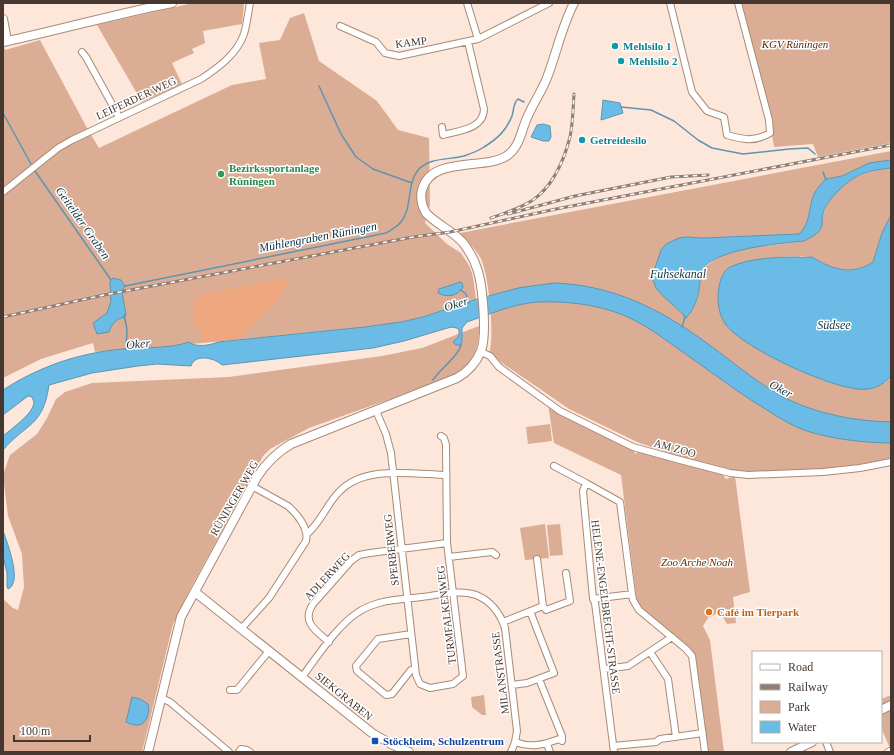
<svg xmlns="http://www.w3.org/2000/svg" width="894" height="755" viewBox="0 0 894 755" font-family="'Times New Roman',serif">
	<rect width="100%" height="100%" fill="#fde7db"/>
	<!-- green -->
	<path fill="#dbad94" d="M193,3H244L242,24L203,31L205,43L192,49L194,53L172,63L182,84L142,102L97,25Z
		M740,3H891V143L818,157L813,144L774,147L765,91Z
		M304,13L319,61L377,101L398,130L429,138L430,205L425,223L447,244L461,253L470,267L473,277L476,299L423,317L401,322L365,327L192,344L189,342L169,347L136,348L95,352L93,343L41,359L3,378V43L5,50L40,40L87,128L99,148L232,85L266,79L259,43L280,40L290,18Z
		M891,151V160L869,163L842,176L826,179C822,183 817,189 814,194C808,208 811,223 799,234L703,238L686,237L656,288L663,296L683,314L685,318C688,312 695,306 697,300C701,288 697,273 709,264C728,247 763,247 787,243C796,242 803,242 811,237C824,229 819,224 824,212C836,181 861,172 891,168V215L882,233L873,262C857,272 843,272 827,265C821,262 815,258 810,257C784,254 755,260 730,267L796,369L822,380L852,388L885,383L891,376V466L771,473L732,471L683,458L637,442L569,409L489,354C495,338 489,272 480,257C475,248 466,241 460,233Z
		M479,326C479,355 470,366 446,379L309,428L270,449L263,456L189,591L173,624L142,752H3V599L13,608L18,610L24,587L22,554L8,516L3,475L10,455L37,434L47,418L56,399L65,392L92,383L229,377L382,356L422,348Z
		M548,405L571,420L634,450L635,454L640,451L722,474L726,479L735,476L750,592L733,597L736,623L727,624L723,617L716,614L708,618L703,626L710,640L724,752H708L696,659L691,651L639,606L637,601L621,475L554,443Z
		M550,424L552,441L528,444L526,427Z
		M545,524L549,558L525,560L520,528Z
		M560,524L563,555L550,556L547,525Z
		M484,695L486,715H482L472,707L471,697Z
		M891,695V751L881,727V699Z"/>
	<!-- forest -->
	<path fill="#efa77f" d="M278,279L289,280L278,301L238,339L203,342L202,334L194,323V301L199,295Z"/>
	<!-- water -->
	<path fill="#6abce7" stroke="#5f94b0" d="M603,100L620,103L623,113L601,120Z
		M543,124L550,126L551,137L549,141H543L531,137L537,125Z
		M891,160V168C867,171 857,173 839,190C832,197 826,204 823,213C822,217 822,221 822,225C820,234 811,237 804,241C782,243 713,249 702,270C700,276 700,283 699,289C698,299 694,308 687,317L685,318L683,314L663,296L656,288L653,280L654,271L661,250L666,244L679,238L686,237L703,238L799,234C811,223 808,208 814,194C817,188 822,183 826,179L842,176L869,163Z
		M891,215V376C885,383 877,388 868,389C840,394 743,348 726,325C717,313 716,294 721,279C723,274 725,270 730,267C750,258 777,257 799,257C802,258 807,257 811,257C816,259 822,263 827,265C843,272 858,272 873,262L882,233Z
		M113,278L121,280L125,286L122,291L126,315L125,317C116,319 112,323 109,332L97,334L93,323L107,313L111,301L110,282L111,280Z
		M460,282L462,283L463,287C458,296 447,298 438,293L439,289Z
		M554,283C612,285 658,308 704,341C725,356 744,372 765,386C771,389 777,394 783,397C817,414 854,421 891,422V443C866,443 831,439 807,431C788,425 771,412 754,402C728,385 703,366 677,348C660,336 643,323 623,315C596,304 566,301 537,302C513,304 490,314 467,322L462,328V342L460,345H456L453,342L459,336V330L457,328L451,327L404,341L373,348L222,365C215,358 195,353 191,366L157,364L138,366L92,373L49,385C43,427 26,423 3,450V436C11,429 30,416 33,406C35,402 33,400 32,397L28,396L3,415V390C40,366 79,353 123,349C144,347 169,349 189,342C196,348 211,345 218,342L365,327L401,322L423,317L474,300L518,288Z
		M3,531C7,542 23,583 8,589L7,586V573L3,556Z
		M132,697L140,699L148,704C149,709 149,712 147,717C143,728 134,726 126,722Z"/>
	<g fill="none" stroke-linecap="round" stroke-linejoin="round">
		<!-- stream -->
		<path stroke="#5f94b0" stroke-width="1.5" d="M319,86L341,134L356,157L373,169L412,183
			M621,107L651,110L674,121L698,140L712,148L743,154L789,149L808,148L815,154
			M3,113L31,164
			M35,171L111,280
			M823,172L826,180
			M125,286L386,233C391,230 397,227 401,222C413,207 406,185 418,170C430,157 449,160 464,156C470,154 478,151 484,147C497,139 506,131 512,116C514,110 513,103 518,99L524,102
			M461,290L466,294L469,303
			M124,315L127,329L126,349
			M682,327L685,317
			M433,380C440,369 460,355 461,344"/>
		<!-- street casing -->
		<g stroke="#aa8977" stroke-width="8">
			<path id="street" d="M467,3L478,39
				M670,3L692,92L707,111L724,117L727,135C744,140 755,142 770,133L769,120L738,3
				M340,26L376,42L385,53L399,56L478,39L549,3
				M82,52L86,57L119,117
				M442,127L443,135C458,131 484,129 484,109L468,42
				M3,192L58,148L72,140L201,79C218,68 237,54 244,34C247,24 248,13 250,3
				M481,352L490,356L499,367L560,411L633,447L680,460L730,473L748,475L823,472L860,468L891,462
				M376,411L386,434L391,453L416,675L420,684L430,688L453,684L463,676L447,543L446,445L444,438L441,436
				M554,466L586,483L583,491L593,599L595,603L614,752
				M586,483L620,502L632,594L633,600L639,610L686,649L692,656L705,752
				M307,534C322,521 326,505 339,492C364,465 413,474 446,475
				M449,557L492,552L496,555
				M537,559L543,606
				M593,599L632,594
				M503,622L543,606L546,610L570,601L566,573
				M241,629L269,598L306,541C309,528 297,514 288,506L252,486
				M411,634L378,639L356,666L357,671L386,695L392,694L411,670L415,669
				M329,642C316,631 301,622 313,604L351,561L359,555L370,553L447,543
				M650,652L668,679L676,737
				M604,669L628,666L672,637
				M302,677C317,657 337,626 357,613C364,608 372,605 379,603C393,599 407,599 422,597C439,595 459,589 476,595C491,601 500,613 505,628L517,731L515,742L511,752
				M512,685L527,683L554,673L530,611
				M230,690H237L269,651
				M161,698L170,702L229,752
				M515,742C531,748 543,745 559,739L562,741V736L539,679
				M826,742L830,752
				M547,744L550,752
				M613,746L656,742L660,739L703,733
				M239,752L241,749L247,750L250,752
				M888,752L890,751"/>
		</g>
		<!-- secondary casing -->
		<g stroke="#aa8977" stroke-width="10">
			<path id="secondary" d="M3,19L7,41
				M3,42C60,30 115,14 172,3
				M195,592L372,733L391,744L409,752
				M881,710L891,705
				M148,752L181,617L257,477C266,463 276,453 291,444L457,378C468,372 476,363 481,351C487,335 483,282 476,266C474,258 468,250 464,244C454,231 437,225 426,213C422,206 420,198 422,190C431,155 486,171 508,155C520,146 521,131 527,118C533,103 543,90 548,75C557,51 562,26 574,3
				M791,752L812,742"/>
		</g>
		<!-- street -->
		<use href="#street" stroke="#fff" stroke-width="6"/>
		<!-- secondary -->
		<use href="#secondary" stroke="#fff" stroke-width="8"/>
		<!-- rail casing -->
		<g stroke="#8f7e74" stroke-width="3">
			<path id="rail" d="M508,214L575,196L671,177L708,175
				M491,218C505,213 521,208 533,200C553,186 564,160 570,137C573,123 573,108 574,94
				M3,317L104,295L413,237L450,232L556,209L891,145"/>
		</g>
		<!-- rail -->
		<use href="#rail" stroke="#fff" stroke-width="1.5" stroke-dasharray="4.5" stroke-linecap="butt"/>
	</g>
	<!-- markers -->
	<g fill="#0f9aa8" stroke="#fff" stroke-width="1.5">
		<circle cx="615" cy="46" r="4"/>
		<circle cx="621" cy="61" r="4"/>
		<circle cx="582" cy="140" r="4"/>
	</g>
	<circle fill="#2e9e5b" stroke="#fff" stroke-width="1.5" cx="221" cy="174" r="4"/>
	<circle fill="#e8710a" stroke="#fff" stroke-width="1.5" cx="709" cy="612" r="4"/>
	<rect fill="#1a4fb4" stroke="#fff" stroke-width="1.5" x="371" y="737" width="8" height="8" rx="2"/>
	<g text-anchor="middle" stroke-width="3" stroke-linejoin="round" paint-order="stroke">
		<!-- street labels -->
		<g font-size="11" fill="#463830" stroke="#fff">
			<text transform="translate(411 42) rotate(-7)" y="4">KAMP</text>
			<text transform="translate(136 98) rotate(-25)" y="4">LEIFERDER WEG</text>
			<text transform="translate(675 448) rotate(15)" y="4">AM ZOO</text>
			<text transform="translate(234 498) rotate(-60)" y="4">RÜNINGER WEG</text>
			<text transform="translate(391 550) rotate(-96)" y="4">SPERBERWEG</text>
			<text transform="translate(327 576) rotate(-47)" y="4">ADLERWEG</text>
			<text transform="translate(606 607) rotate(83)" y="4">HELENE-ENGELBRECHT-STRASSE</text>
			<text transform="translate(446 615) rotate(-97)" y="4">TURMFALKENWEG</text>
			<text transform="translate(500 673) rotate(-97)" y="4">MILANSTRASSE</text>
			<text transform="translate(344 696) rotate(39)" y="4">SIEKGRABEN</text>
		</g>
		<!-- park labels -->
		<g font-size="11" font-style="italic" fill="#582b0d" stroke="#fff">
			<text x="795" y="48">KGV Rüningen</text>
			<text x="697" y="566">Zoo Arche Noah</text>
		</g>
		<!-- culture labels -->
		<g font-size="11" font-weight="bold" fill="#0d838f" stroke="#fff" text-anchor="start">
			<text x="623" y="50">Mehlsilo 1</text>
			<text x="629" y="65">Mehlsilo 2</text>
			<text x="590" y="144">Getreidesilo</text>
		</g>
		<!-- leisure labels -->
		<g font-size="11" font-weight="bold" fill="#27864d" stroke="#fff" text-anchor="start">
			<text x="229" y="172">Bezirkssportanlage<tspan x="229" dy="13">Rüningen</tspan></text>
		</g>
		<!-- food labels -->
		<g font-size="11" font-weight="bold" fill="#c56008" stroke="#fff" text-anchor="start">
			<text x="717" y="616">Café im Tierpark</text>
		</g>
		<!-- transit labels -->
		<g font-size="11" font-weight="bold" fill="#164399" stroke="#fff" text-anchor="start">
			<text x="383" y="745">Stöckheim, Schulzentrum</text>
		</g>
		<!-- water labels -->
		<g font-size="12" font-style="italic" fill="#0c3244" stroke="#fff">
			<text transform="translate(83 223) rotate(55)" y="4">Geitelder Graben</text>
			<text transform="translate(318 237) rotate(-11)" y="4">Mühlengraben Rüningen</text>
			<text x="678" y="278">Fuhsekanal</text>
			<text transform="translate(456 304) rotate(-16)" y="4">Oker</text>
			<text x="834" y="329">Südsee</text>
			<text transform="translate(138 344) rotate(-5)" y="4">Oker</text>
			<text transform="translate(781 389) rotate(29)" y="4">Oker</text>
		</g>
	</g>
	<!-- border -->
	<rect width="894" height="755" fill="none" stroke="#463830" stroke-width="8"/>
	<!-- legend -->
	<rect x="752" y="651" width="130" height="92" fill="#ffffff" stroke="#b5afac"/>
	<rect x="760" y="664" width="20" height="6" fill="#ffffff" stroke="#b5afac"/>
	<text x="788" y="671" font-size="12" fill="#463830">Road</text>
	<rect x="760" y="684" width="20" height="6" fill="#8f7e74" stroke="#b5afac"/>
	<text x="788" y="691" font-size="12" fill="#463830">Railway</text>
	<rect x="760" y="701" width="20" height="12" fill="#dbad94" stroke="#b5afac"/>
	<text x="788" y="711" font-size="12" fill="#463830">Park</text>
	<rect x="760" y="721" width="20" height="12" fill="#6abce7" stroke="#b5afac"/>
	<text x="788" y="731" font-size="12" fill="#463830">Water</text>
	<!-- scale -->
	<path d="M14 735v6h76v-6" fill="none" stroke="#463830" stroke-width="2"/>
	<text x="20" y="735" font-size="12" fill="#463830" stroke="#ffffff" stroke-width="3" paint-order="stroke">100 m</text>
</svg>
